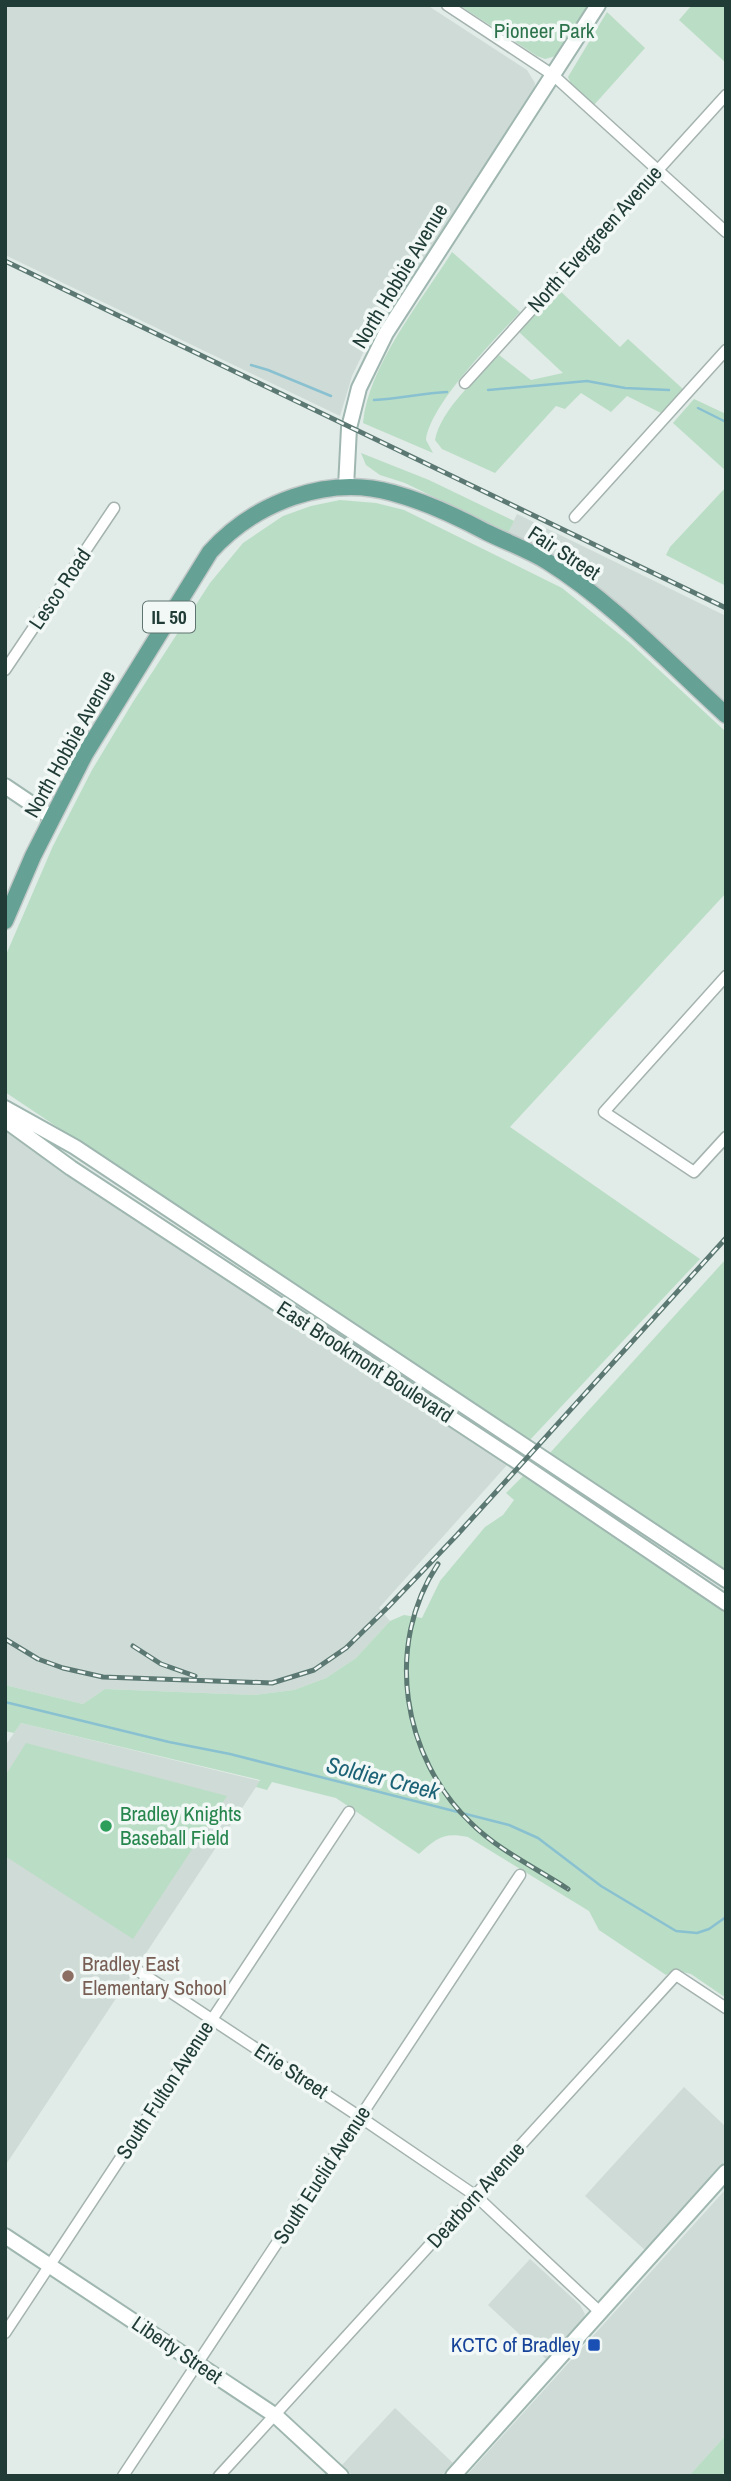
<svg xmlns="http://www.w3.org/2000/svg" width="731" height="2481" viewBox="0 0 731 2481" font-family="'Archivo Narrow',sans-serif">
	<rect width="100%" height="100%" fill="#e1ebe7"/>
	<!-- built -->
	<path fill="#cfdbd6" d="M5,5H427L527,70L535,83L534,91L364,351L352,376L340,416L5,255Z
		M517,514L726,616V705L593,585L562,562L508,533Z
		M5,1131L63,1173L507,1465L379,1608L390,1621L356,1658L326,1678L294,1690L254,1695L105,1689L83,1704L5,1685Z
		M21,1723L260,1781L5,2166V1746Z
		M684,2087L726,2127V2160L645,2250L585,2196Z
		M726,2189V2435L701,2463L689,2476H466Z
		M530,2259L580,2305L585,2314L583,2320L546,2359L488,2305Z
		M395,2408L453,2463L441,2476H353L342,2465Z"/>
	<!-- green -->
	<path fill="#baddc5" d="M459,5H590L559,55L545,59L537,56Z
		M692,5H726V63L679,20Z
		M607,12L645,48L594,105L571,84L568,77Z
		M452,252L520,312C495,339 430,404 426,440L433,453L363,423C368,366 422,300 452,252Z
		M558,289L620,347L628,339L684,390L663,414L627,396L611,412L581,393L565,409L556,406L495,473L442,449L435,440C441,409 478,377 499,355L531,380L563,373L519,332Z
		M694,399L726,414V471L673,423Z
		M361,453L429,480L514,521L508,533L405,483L380,475L366,465Z
		M726,487V586L666,555L670,547Z
		M340,500L376,503L404,510L562,588L630,643L726,732V893L510,1127L700,1259L528,1442L5,1092V957L53,846L92,770L133,702L210,583L243,543L283,516L311,506Z
		M726,1259V1574L549,1454Z
		M523,1476L726,1613V1998L691,1974L674,1970L666,1975L599,1930L589,1911L468,1837C443,1832 437,1838 419,1854L336,1798L272,1782L267,1790L256,1787L260,1780L21,1723L14,1733L5,1731V1685L83,1704L105,1689L254,1695L294,1690L326,1678L356,1658L390,1621L404,1615L422,1618L440,1581L485,1527L503,1515L514,1500L506,1493Z
		M26,1743L227,1796L133,1939L5,1856V1776Z
		M726,2435V2470L721,2476H689Z"/>
	<g fill="none" stroke-linecap="round" stroke-linejoin="round">
		<!-- stream -->
		<path stroke="#89c1d1" stroke-width="2.5" d="M251,365L268,370L331,396
			M488,390L587,381L625,388L669,390
			M374,400C399,399 422,393 447,392
			M698,408L726,422
			M5,1702L169,1742L230,1754L509,1825L538,1838L601,1886L676,1931L697,1933L709,1929L726,1917"/>
		<!-- street casing -->
		<g stroke="#a4b3af" stroke-width="13">
			<path id="street" d="M447,5L553,75L726,232
				M465,383L726,95
				M575,517L726,350
				M5,670L114,508
				M726,976L604,1112L694,1172L726,1137
				M137,1970L360,2117L476,2196L601,2313
				M5,2333L349,1812
				M123,2476L520,1875
				M219,2476L676,1975L726,2008"/>
		</g>
		<!-- secondary casing -->
		<g stroke="#9fb7b0" stroke-width="18">
			<path id="secondary" d="M346,487L349,428L359,388L386,333L598,5
				M5,786L51,817
				M5,1108L75,1147L726,1580
				M5,1120L71,1168L521,1464L726,1603
				M5,2236L276,2416L341,2476
				M453,2476L726,2172"/>
		</g>
		<!-- primary casing -->
		<g stroke="#c1c8c7" stroke-width="19">
			<path id="primary" d="M5,921L33,856L85,754L210,552C254,503 327,474 393,493C426,502 456,516 486,532C506,542 529,550 548,562C612,602 670,664 726,715"/>
		</g>
		<!-- street -->
		<use href="#street" stroke="#fff" stroke-width="10"/>
		<!-- secondary -->
		<use href="#secondary" stroke="#fff" stroke-width="14"/>
		<!-- primary -->
		<use href="#primary" stroke="#65a195" stroke-width="16"/>
		<!-- rail casing -->
		<g stroke="#5c7872" stroke-width="5">
			<path id="rail" d="M5,261L726,608
				M438,1564C384,1645 402,1757 471,1823C498,1850 536,1868 568,1889
				M5,1639L38,1659L63,1668L103,1677L272,1683L314,1670L346,1648L388,1607L457,1535L726,1238
				M133,1646L161,1664L195,1676"/>
		</g>
		<!-- rail -->
		<use href="#rail" stroke="#f1f8f5" stroke-width="2.5" stroke-dasharray="8" stroke-linecap="butt"/>
	</g>
	<!-- markers -->
	<circle fill="#2e9e5b" stroke="#f1f8f5" stroke-width="2.5" cx="106" cy="1826" r="7"/>
	<circle fill="#8d6e63" stroke="#f1f8f5" stroke-width="2.5" cx="68" cy="1976" r="7"/>
	<rect fill="#1a4fb4" stroke="#f1f8f5" stroke-width="2.5" x="587" y="2338" width="14" height="14" rx="3.5"/>
	<g text-anchor="middle" stroke-width="7" stroke-linejoin="round" paint-order="stroke">
		<!-- shield labels -->
		<rect fill="#f1f8f5" stroke="#5f7470" stroke-width="2" x="143" y="601.5" width="52" height="31" rx="5"/>
		<g font-size="19" font-weight="bold" fill="#213c37">
			<text x="169" y="624">IL 50</text>
		</g>
		<!-- park labels -->
		<g font-size="21" fill="#2c734c" stroke="#f1f8f5">
			<text x="544" y="38">Pioneer Park</text>
		</g>
		<!-- street labels -->
		<g font-size="21" fill="#213c37" stroke="#f1f8f5">
			<text transform="translate(595 239) rotate(-48)" y="7">North Evergreen Avenue</text>
			<text transform="translate(400 276) rotate(-59)" y="7">North Hobbie Avenue</text>
			<text transform="translate(564 553) rotate(33)" y="7">Fair Street</text>
			<text transform="translate(60 589) rotate(-56)" y="7">Lesco Road</text>
			<text transform="translate(70 744) rotate(-61)" y="7">North Hobbie Avenue</text>
			<text transform="translate(365 1362) rotate(33)" y="7">East Brookmont Boulevard</text>
			<text transform="translate(291 2071) rotate(33)" y="7">Erie Street</text>
			<text transform="translate(165 2090) rotate(-57)" y="7">South Fulton Avenue</text>
			<text transform="translate(322 2175) rotate(-57)" y="7">South Euclid Avenue</text>
			<text transform="translate(476 2195) rotate(-48)" y="7">Dearborn Avenue</text>
			<text transform="translate(177 2350) rotate(34)" y="7">Liberty Street</text>
		</g>
		<!-- leisure labels -->
		<g font-size="21" fill="#27864d" stroke="#f1f8f5" text-anchor="start">
			<text x="120" y="1821">Bradley Knights<tspan x="120" dy="24">Baseball Field</tspan></text>
		</g>
		<!-- education labels -->
		<g font-size="21" fill="#785e54" stroke="#f1f8f5" text-anchor="start">
			<text x="82" y="1971">Bradley East<tspan x="82" dy="24">Elementary School</tspan></text>
		</g>
		<!-- transit labels -->
		<g font-size="21" fill="#164399" stroke="#f1f8f5" text-anchor="end">
			<text x="580" y="2352">KCTC of Bradley</text>
		</g>
		<!-- water labels -->
		<g font-size="23" font-style="italic" fill="#1c6277" stroke="#f1f8f5">
			<text transform="translate(383 1778) rotate(14)" y="8">Soldier Creek</text>
		</g>
	</g>
	<!-- border -->
	<rect width="731" height="2481" fill="none" stroke="#213c37" stroke-width="14"/>
</svg>
